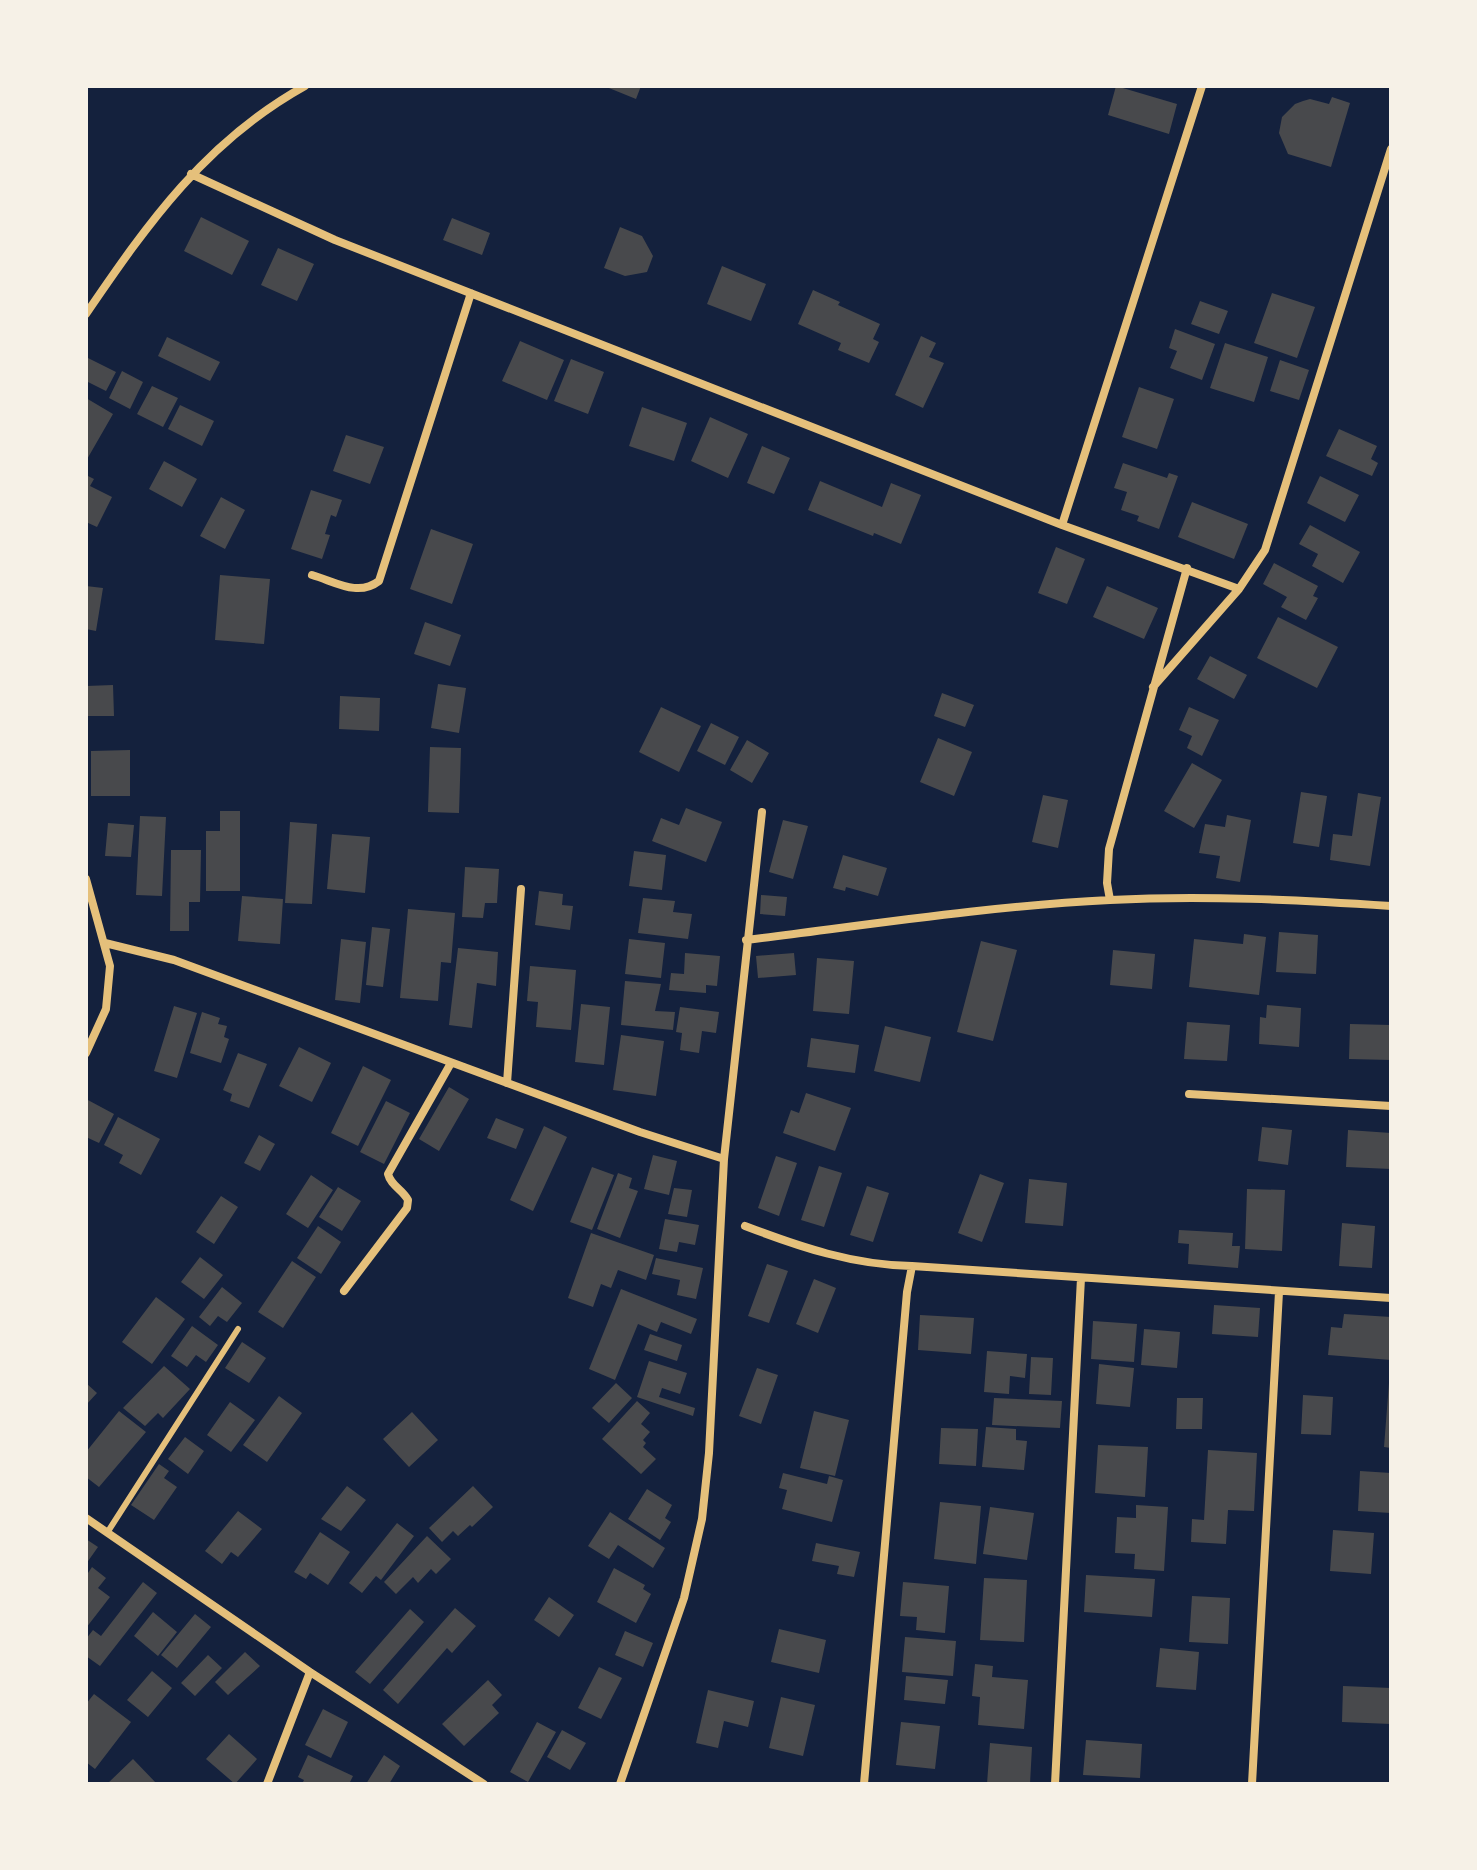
<svg xmlns="http://www.w3.org/2000/svg" width="1477" height="1870" viewBox="0 0 1477 1870" font-family="Manrope,sans-serif">
	<rect width="100%" height="100%" fill="#14213d"/>
	<!-- building -->
	<path fill="#48494c" d="M604,86H641L636,99Z
		M1116,86L1177,104L1169,134L1108,115Z
		M1332,97L1350,103L1331,167L1288,154L1279,133L1282,117L1295,104L1303,101L1310,99L1329,104Z
		M201,217L249,241L232,275L184,251Z
		M452,218L490,233L482,255L443,240Z
		M620,227L642,236L653,256L647,272L625,276L604,268Z
		M278,248L314,264L297,301L261,285Z
		M722,266L766,284L751,321L707,304Z
		M813,290L840,302L838,305L880,324L873,339L879,342L869,363L838,350L841,343L798,324Z
		M1272,293L1315,307L1297,358L1254,343Z
		M1200,301L1228,311L1219,334L1191,324Z
		M1175,329L1215,344L1202,380L1170,368L1177,351L1169,348Z
		M921,336L936,343L929,357L944,363L923,408L895,395Z
		M167,337L220,362L210,381L158,356Z
		M520,341L564,360L547,400L502,381Z
		M1225,343L1268,357L1254,402L1210,388Z
		M86,357L116,372L106,391L86,381Z
		M571,359L604,372L588,414L554,401Z
		M1280,360L1309,370L1299,400L1270,391Z
		M122,371L143,382L130,409L109,398Z
		M152,386L178,398L163,427L137,414Z
		M1139,387L1174,399L1157,449L1122,437Z
		M86,398L113,414L86,461Z
		M180,405L214,421L202,446L168,429Z
		M642,407L687,423L674,461L629,446Z
		M710,417L748,434L728,478L691,461Z
		M1339,429L1377,446L1371,459L1378,463L1372,476L1326,456Z
		M346,435L384,447L370,484L333,471Z
		M762,446L790,458L774,494L747,483Z
		M164,461L197,479L182,507L149,489Z
		M1123,463L1167,478L1169,473L1178,476L1159,529L1137,521L1139,516L1121,510L1127,492L1114,488Z
		M86,475L94,479L90,486L112,497L97,527L86,522Z
		M1320,476L1359,495L1345,522L1307,503Z
		M820,481L882,507L891,483L921,495L901,544L874,533L873,536L808,510Z
		M311,490L342,500L336,517L331,515L325,534L330,535L322,559L291,549Z
		M221,497L245,510L225,549L200,536Z
		M1192,502L1248,524L1234,559L1178,537Z
		M1310,525L1360,552L1343,583L1312,566L1318,554L1299,544Z
		M431,529L473,544L452,604L410,589Z
		M1056,547L1085,559L1067,604L1038,593Z
		M1274,563L1318,586L1313,596L1318,598L1306,620L1281,607L1287,597L1263,584Z
		M220,575L270,579L264,644L215,640Z
		M86,586L103,588L96,631L86,629Z
		M1107,586L1158,608L1144,639L1093,617Z
		M1278,617L1338,647L1317,688L1257,658Z
		M425,622L461,635L450,666L414,654Z
		M1210,656L1247,675L1234,699L1197,679Z
		M438,684L466,688L459,733L431,728Z
		M113,685L114,716H86V686Z
		M942,693L974,705L965,727L934,716Z
		M340,696L380,698L379,731L339,729Z
		M661,707L701,726L679,772L639,752Z
		M1189,707L1219,720L1202,756L1187,748L1192,736L1179,730Z
		M711,723L739,737L725,765L697,751Z
		M938,738L972,752L954,796L920,782Z
		M747,740L769,753L752,783L730,770Z
		M430,747L461,748L459,813L428,812Z
		M130,750V796H91V751Z
		M1192,763L1222,780L1194,828L1164,811Z
		M1301,792L1327,796L1319,847L1293,843Z
		M1358,793L1381,797L1370,866L1330,860L1333,834L1352,836Z
		M1043,795L1068,800L1058,848L1032,842Z
		M686,808L722,822L706,862L652,841L661,818L679,825Z
		M220,811H240V891H206V831H220Z
		M1227,815L1251,820L1240,882L1216,878L1220,856L1199,853L1205,824L1225,827Z
		M140,816L166,817L162,896L136,895Z
		M783,820L808,826L793,879L769,872Z
		M290,822L317,824L312,904L285,903Z
		M108,823L134,825L131,857L105,856Z
		M332,834L370,837L365,893L327,889Z
		M171,850H201L200,902H189V931H170Z
		M634,851L666,855L662,890L629,886Z
		M843,855L887,868L878,896L846,887L845,891L833,888Z
		M465,867L499,869L497,903H485L483,918L462,917Z
		M539,891L563,894L562,905L573,906L570,930L535,925Z
		M761,895L787,897L785,916L760,914Z
		M242,896L283,899L280,944L238,941Z
		M643,898L675,901L673,912L692,914L688,939L638,933Z
		M408,909L455,913L451,963L441,962L438,1001L400,998Z
		M372,927L390,929L383,987L366,985Z
		M1279,932L1318,935L1316,974L1276,972Z
		M1244,934L1266,937L1259,995L1189,987L1194,939L1243,944Z
		M341,939L366,942L360,1003L335,1000Z
		M629,939L665,943L661,978L625,974Z
		M981,941L1017,950L993,1041L957,1032Z
		M458,948L498,952L496,986L477,983L472,1028L449,1025Z
		M1113,950L1155,954L1152,989L1110,985Z
		M685,953L720,956L717,986L706,985V993L669,990L671,973L684,974Z
		M794,953L796,975L758,978L756,956Z
		M817,958L854,961L849,1014L813,1011Z
		M530,966L576,970L571,1030L536,1027L538,1002L527,1001Z
		M625,981L661,984L655,1011L675,1012L673,1030L621,1025Z
		M581,1004L610,1007L604,1065L575,1062Z
		M1267,1005L1301,1008L1299,1047L1259,1044L1260,1017L1266,1018Z
		M174,1006L197,1013L177,1078L154,1071Z
		M680,1007L719,1012L716,1033L702,1031L699,1053L680,1050L682,1033L676,1032Z
		M202,1012L220,1018L218,1024L227,1026L224,1037L229,1039L221,1063L190,1053Z
		M1187,1022L1230,1025L1227,1061L1184,1059Z
		M1350,1024L1391,1025V1060L1349,1059Z
		M885,1026L931,1037L920,1082L874,1071Z
		M621,1035L664,1041L656,1096L613,1090Z
		M811,1038L859,1045L855,1073L807,1067Z
		M299,1047L331,1063L312,1102L279,1086Z
		M238,1053L267,1064L249,1108L230,1101L232,1094L223,1090Z
		M363,1066L391,1080L358,1146L331,1133Z
		M449,1087L469,1099L439,1151L419,1139Z
		M806,1093L851,1108L835,1151L783,1133L791,1110L799,1113Z
		M86,1099L114,1114L99,1143L86,1137Z
		M386,1101L410,1113L384,1164L360,1152Z
		M118,1117L160,1139L141,1175L119,1163L123,1155L104,1145Z
		M496,1118L524,1129L516,1149L487,1138Z
		M544,1126L567,1137L533,1211L510,1200Z
		M1262,1127L1292,1130L1288,1165L1258,1161Z
		M1348,1130L1391,1133V1169L1346,1167Z
		M259,1135L275,1144L260,1171L244,1163Z
		M653,1155L677,1161L669,1195L644,1189Z
		M776,1156L797,1163L779,1216L758,1208Z
		M819,1166L842,1173L824,1227L801,1220Z
		M592,1167L614,1175L592,1230L570,1222Z
		M618,1173L632,1178L629,1188L638,1191L620,1238L597,1229Z
		M980,1174L1004,1183L982,1242L958,1233Z
		M311,1175L333,1190L308,1228L286,1214Z
		M1029,1179L1067,1183L1063,1226L1025,1223Z
		M867,1186L889,1193L873,1242L850,1235Z
		M338,1187L361,1201L342,1231L319,1217Z
		M674,1188L692,1190L687,1217L668,1214Z
		M1247,1189L1285,1190L1282,1251L1245,1249Z
		M221,1196L238,1207L214,1244L196,1232Z
		M665,1219L699,1225L695,1245L679,1242L677,1252L659,1249Z
		M1342,1223L1375,1226L1372,1268L1339,1266Z
		M318,1226L341,1242L321,1274L297,1258Z
		M1179,1230L1233,1233L1232,1246H1240L1238,1268L1188,1264L1189,1244L1178,1243Z
		M591,1233L654,1255L646,1280L618,1270L611,1288L601,1284L593,1307L568,1298Z
		M200,1257L223,1275L204,1299L181,1282Z
		M656,1258L703,1268L696,1299L677,1295L680,1280L652,1274Z
		M292,1261L316,1277L283,1328L258,1312Z
		M767,1264L788,1271L769,1323L748,1316Z
		M814,1279L836,1288L818,1333L796,1324Z
		M222,1287L242,1303L227,1322L218,1316L210,1326L199,1317Z
		M621,1289L697,1319L691,1334L661,1322L657,1332L638,1324L615,1380L589,1369Z
		M156,1297L185,1319L152,1364L122,1342Z
		M1214,1305L1260,1308L1258,1337L1212,1334Z
		M1344,1314L1391,1317V1360L1328,1355L1331,1327L1342,1328Z
		M920,1315L974,1318L971,1354L918,1350Z
		M1093,1321L1137,1324L1134,1362L1091,1359Z
		M192,1326L218,1345L206,1362L196,1355L187,1367L171,1356Z
		M1144,1329L1180,1332L1177,1368L1141,1365Z
		M650,1334L682,1345L677,1361L644,1350Z
		M242,1342L266,1358L249,1383L225,1368Z
		M987,1351L1027,1354L1025,1378L1010,1376L1009,1394L984,1392Z
		M1031,1357L1053,1358L1051,1395L1029,1394Z
		M649,1361L687,1373L680,1394L662,1388L659,1397L695,1408L693,1416L637,1397Z
		M1099,1364L1134,1368L1130,1407L1096,1404Z
		M164,1366L190,1389L163,1418L158,1413L145,1426L123,1408Z
		M757,1368L778,1375L761,1424L739,1416Z
		M86,1383L97,1393L86,1405Z
		M616,1383L632,1398L609,1423L592,1408Z
		M1389,1383H1391V1448L1384,1447Z
		M1303,1395L1333,1397L1331,1435L1301,1434Z
		M279,1396L302,1413L267,1462L243,1445Z
		M994,1398L1062,1401L1060,1428L992,1425Z
		M1177,1398H1203L1202,1429H1176Z
		M637,1401L650,1413L641,1424L650,1432L643,1440L646,1443L643,1447L656,1459L641,1474L602,1439Z
		M230,1402L255,1420L231,1452L207,1435Z
		M119,1411L146,1432L99,1487L86,1477V1452Z
		M814,1411L849,1420L835,1476L800,1468Z
		M412,1412L438,1440L409,1467L383,1439Z
		M986,1427L1016,1429V1440L1027,1441L1024,1470L982,1467Z
		M941,1428L978,1429L976,1466L939,1464Z
		M185,1437L204,1451L188,1474L168,1459Z
		M1098,1445L1148,1447L1145,1497L1095,1493Z
		M1208,1450L1257,1453L1254,1511L1228,1510L1226,1544L1191,1542L1192,1519L1204,1520Z
		M159,1464L169,1471L164,1478L177,1487L154,1520L131,1505Z
		M1360,1471L1391,1473V1513L1358,1511Z
		M783,1473L827,1484L829,1476L843,1480L832,1522L782,1509L787,1490L779,1488Z
		M347,1486L366,1500L341,1531L321,1519Z
		M473,1486L493,1507L472,1527L470,1525L458,1536L453,1531L442,1542L429,1528Z
		M647,1489L672,1505L665,1518L671,1522L660,1540L628,1519Z
		M940,1502L981,1506L976,1564L934,1559Z
		M1136,1505L1168,1507L1164,1571L1134,1569L1135,1554L1115,1553L1117,1517L1136,1518Z
		M990,1507L1034,1513L1027,1560L983,1554Z
		M238,1511L262,1529L238,1557L231,1552L222,1564L205,1551Z
		M610,1512L665,1548L653,1568L618,1545L609,1559L588,1546Z
		M397,1523L414,1536L381,1580L376,1576L362,1593L349,1583Z
		M1333,1530L1374,1533L1371,1574L1330,1571Z
		M320,1532L350,1552L328,1585L310,1573L306,1579L294,1572Z
		M427,1536L451,1559L436,1574L431,1569L418,1583L413,1577L396,1594L384,1582Z
		M86,1539L98,1547L86,1564Z
		M816,1543L860,1552L854,1577L837,1574L839,1566L812,1561Z
		M92,1567L106,1578L98,1588L110,1597L86,1628V1576Z
		M614,1568L645,1585L643,1589L651,1594L636,1623L597,1602Z
		M1086,1575L1155,1579L1152,1617L1084,1612Z
		M984,1578L1027,1580L1024,1642L980,1640Z
		M143,1582L157,1593L100,1666L86,1656V1639L93,1630L101,1636Z
		M903,1582L949,1586L945,1633L916,1630L917,1617L900,1616Z
		M1192,1596L1230,1598L1228,1644L1189,1642Z
		M549,1597L574,1615L559,1637L534,1620Z
		M455,1608L476,1626L452,1653L447,1648L398,1704L383,1690Z
		M410,1609L424,1622L370,1684L355,1672Z
		M153,1612L177,1632L158,1656L134,1636Z
		M195,1614L211,1627L177,1668L161,1655Z
		M779,1629L826,1640L819,1673L771,1662Z
		M625,1631L653,1643L643,1667L615,1655Z
		M905,1637L956,1641L953,1676L902,1672Z
		M1160,1648L1199,1652L1196,1690L1156,1687Z
		M245,1652L260,1666L228,1695L215,1682Z
		M208,1655L222,1668L195,1696L181,1683Z
		M975,1664L993,1666L992,1677L1028,1680L1024,1729L978,1725L980,1697L972,1696Z
		M599,1667L622,1678L601,1719L578,1708Z
		M152,1671L172,1688L148,1717L127,1700Z
		M906,1676L948,1680L945,1704L904,1700Z
		M488,1680L502,1695L492,1705L499,1713L464,1746L442,1724Z
		M1343,1686L1391,1688V1724L1342,1722Z
		M708,1690L754,1701L748,1727L724,1721L718,1748L696,1743Z
		M94,1694L131,1722L95,1769L86,1762V1704Z
		M781,1697L815,1705L803,1756L769,1748Z
		M323,1709L348,1722L331,1758L305,1745Z
		M537,1722L556,1732L528,1782L510,1772Z
		M901,1722L940,1726L935,1769L896,1765Z
		M562,1730L586,1743L570,1770L547,1757Z
		M229,1734L257,1759L235,1784L206,1759Z
		M1086,1740L1142,1744L1140,1778L1083,1775Z
		M990,1743L1032,1747L1030,1784H987Z
		M308,1755L353,1776L349,1784H302L304,1780L298,1777Z
		M384,1755L400,1766L389,1784H366Z
		M133,1759L157,1784H107Z"/>
	<g fill="none" stroke-linecap="round" stroke-linejoin="round">
		<!-- service -->
		<path stroke="#e5c07b" stroke-width="6" d="M107,1533L238,1329"/>
		<!-- minor -->
		<path stroke="#e5c07b" stroke-width="8" d="M191,174L335,240L1062,525L1239,589
			M86,314C148,223 206,141 305,86
			M1062,525L1202,86
			M312,575C336,582 358,597 379,581L471,293
			M1153,687L1239,589L1265,550L1391,149
			M86,879L110,966L106,1009L86,1053
			M1110,900L1107,883L1109,849L1187,568
			M746,940C867,925 989,906 1110,900C1204,895 1298,900 1391,906
			M105,943L174,960L640,1132L724,1159
			M507,1083L521,889
			M1189,1094L1391,1106
			M745,1226C800,1247 853,1265 912,1266L907,1292L864,1784
			M912,1266L1391,1298
			M344,1291L407,1208L408,1200C402,1189 391,1186 388,1174L451,1063
			M86,1518L310,1672L484,1784
			M267,1784L310,1672
			M620,1784L684,1598L702,1519L709,1453L724,1159L762,812
			M1055,1784L1081,1278
			M1252,1784L1279,1292"/>
	</g>
	<!-- border -->
	<rect width="1477" height="1870" fill="none" stroke="#f6f1e7" stroke-width="176"/>
</svg>
